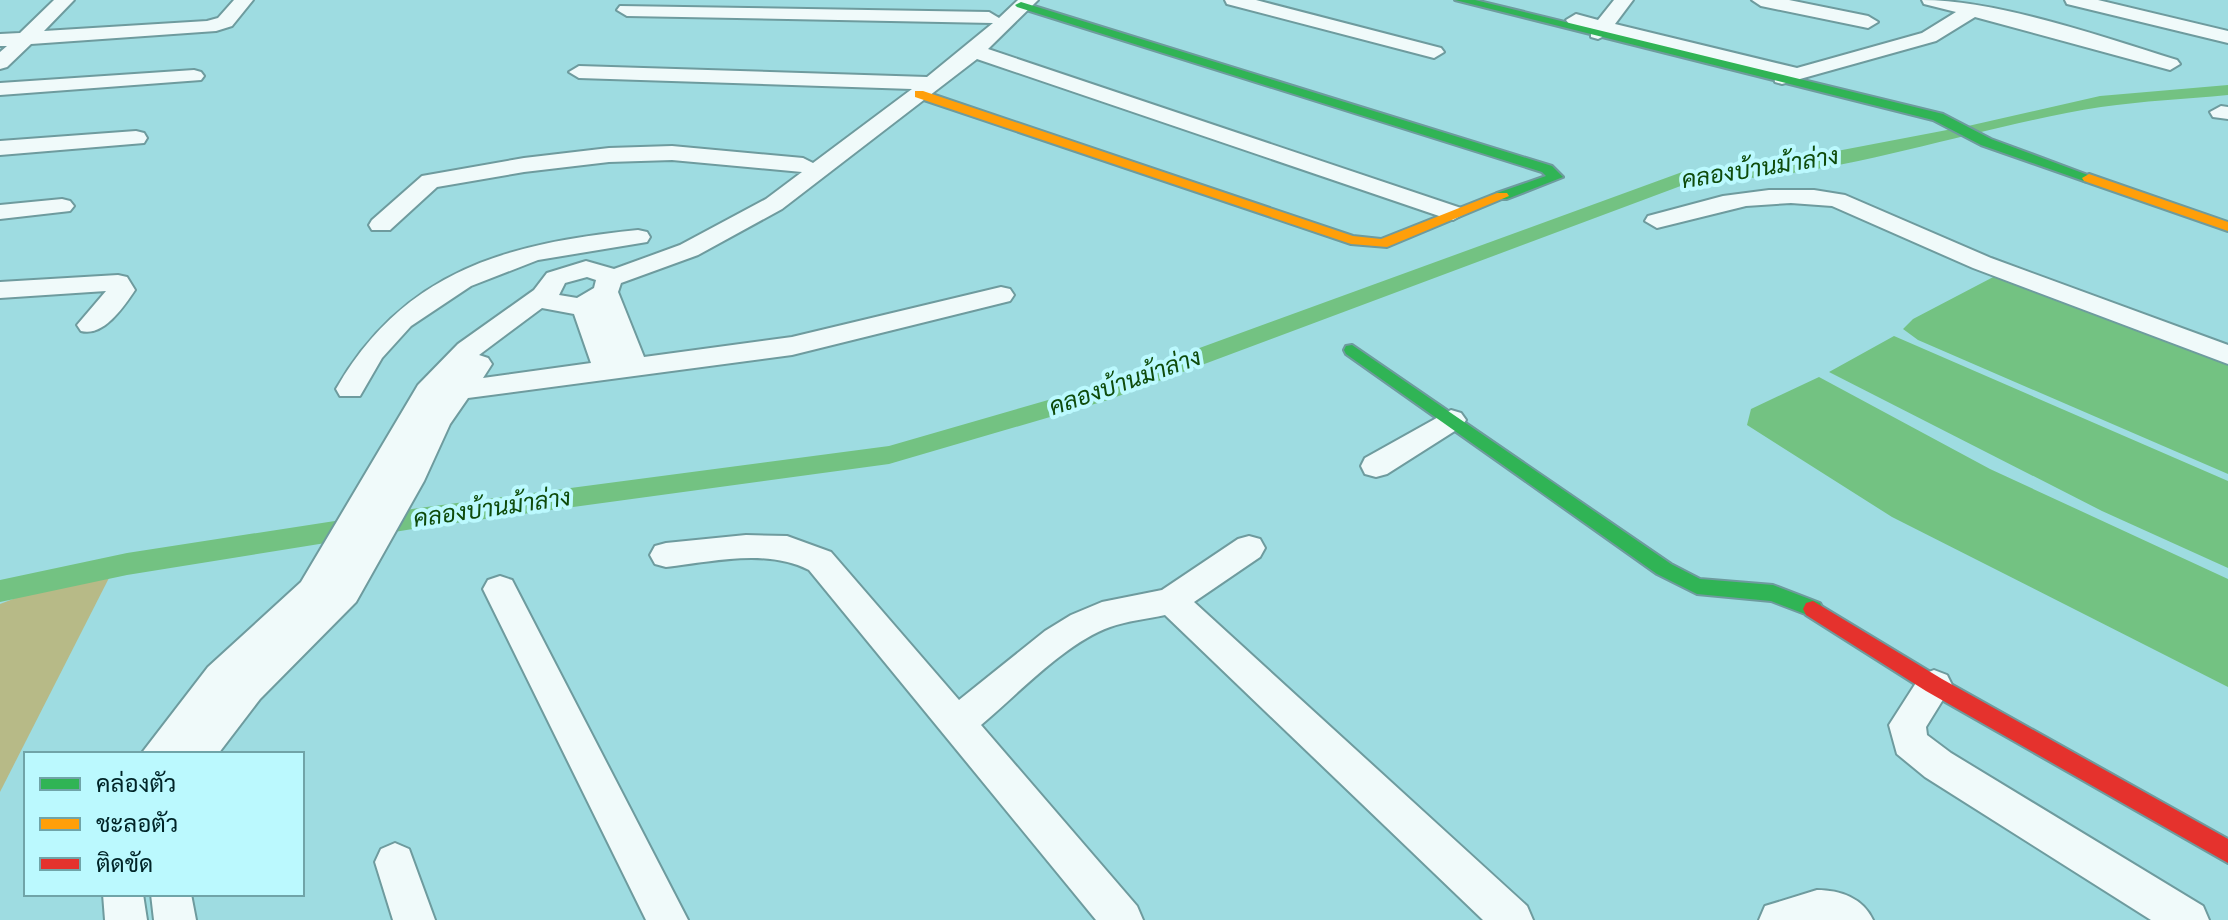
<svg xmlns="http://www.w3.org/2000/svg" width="2228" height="920" viewBox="0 0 2228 920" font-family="'Source Serif 4',Sarabun,serif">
	<rect width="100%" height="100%" fill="#9edce1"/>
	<!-- forest -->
	<path fill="#b7ba87" d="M110,576L0,792V604L42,588Z"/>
	<!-- water -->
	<path fill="#73c282" d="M1999,274L2228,362V474L1918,340L1903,329L1913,319Z
		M1894,336L2228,481V568L2102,511L1829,372Z
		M1819,377L1990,469L2228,579V687L1892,517L1747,425L1751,409Z"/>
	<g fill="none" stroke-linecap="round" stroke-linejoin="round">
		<!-- canal -->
		<path fill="#73c282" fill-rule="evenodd" d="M2228,85V95C2186,99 2143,101 2101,107C1967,128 1831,181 1694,181L1108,400L889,464L419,528L127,575L0,602V580L127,553L419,508L889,446L1090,388L1685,171L1743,169L1968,126L2100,96Z"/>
		<!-- street casing -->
		<g stroke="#6e9b9e" stroke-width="4">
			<path id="street" d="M54,0H74L44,31L207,21L218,18L234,0H253L232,26L216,31L31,44L7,67L0,69V52L7,46H0V34L20,33Z
				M1018,0H1038L988,49L1461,208L1465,213L1453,220L1445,218L977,59L782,209L698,255L621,283L618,292L644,357L792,337L1001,287L1010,289L1014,295L1010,301L792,355L468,398L450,424L424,481L356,602L260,699L218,754H141L208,667L301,582L418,385L458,344L534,290L547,273L586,261L614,269L680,245L766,199L802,172L672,160L609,162L524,172L437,187L390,230H372L369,225L372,220L422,176L524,158L609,148L672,146L803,158L813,163L912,89L579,78L569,72L579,66L927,77L993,23L627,16L617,10L620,6L989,12L999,18ZM587,277L596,280L594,288L577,298L559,295L565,283ZM542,308L574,314L591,363L483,378L492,364L488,358L479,355Z
				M1225,0H1256L1441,48L1444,52L1434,58L1227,4Z
				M1614,0H1633L1615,24L1797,68L1922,33L1956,12L1924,4L1922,0C1997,0 2103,37 2177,60L2180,64L2170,70L1975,17L1936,41L1782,84L1775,82L1774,74L1608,34L1598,39L1591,37V29L1569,24L1566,20L1576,14L1598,20Z
				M1752,0H1789L1868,16L1878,22L1868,28L1761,6Z
				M2065,0H2098L2228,31V43L2067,4Z
				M194,70L201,72L204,76L201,80L0,95V83Z
				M2221,106L2228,107V119L2213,117L2210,112Z
				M136,131L144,133L147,138L144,143L0,155V141Z
				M1769,190H1814L1845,195L1991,258L2228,345V364L1973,268L1832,206L1791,203L1746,206L1657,228L1645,221L1648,216L1723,196Z
				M62,199L70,201L74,206L70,211L0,219V205Z
				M638,230L647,232L650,237L647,242L538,260L471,286L411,326L382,358L360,396H340L336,389C404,270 509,243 638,230Z
				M118,275L127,277L135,290C123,308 103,337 81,331L77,325L106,291L0,298V282Z
				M1451,410L1461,413L1466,420L1461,427L1387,474L1376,477L1365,474L1361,466L1365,458Z
				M746,535L787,536L831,552L959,700L1045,631L1071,615L1102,602L1162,590L1238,539L1249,536L1260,539L1265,548L1260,557L1194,602L1527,906L1533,920H1483L1165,615C1147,619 1127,621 1110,627C1065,643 1017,695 981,725L1137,906L1143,920H1096L809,570C766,548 711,562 666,567L655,564L650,555L655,546L666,543Z
				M500,576L512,580L688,920H646L483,589L488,580Z
				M1934,670L1947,675L1952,685L1926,727L1927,735L1951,753L2203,906L2209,920H2151L1925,777L1897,754L1889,725L1921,675Z
				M395,843L409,849L435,920H393L375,862L381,849Z
				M1817,890C1840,890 1863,898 1873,920H1759L1765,906Z
				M103,894H143L147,920H105Z
				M151,894H191L196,920H154Z"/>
		</g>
		<!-- fast casing -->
		<g stroke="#6e9b9e" stroke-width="4">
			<path id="fast" d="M1455,0H1475L1943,114L1991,139L2096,178L2089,182L2084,181L1981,145L1933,120Z
				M1021,2L1552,166L1563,177L1507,199H1497V193L1546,176L1542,172L1017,7L1015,5Z
				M1352,345L1671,564L1700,579L1773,585L1820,603L1823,609L1820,615L1813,617L1771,601L1697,594L1657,574L1346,354L1344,350L1346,346Z"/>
		</g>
		<!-- slow casing -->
		<g stroke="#6e9b9e" stroke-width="4">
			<path id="slow" d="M915,91H923L1353,236L1381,239L1497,193H1507L1509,196L1387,247L1351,244L915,97Z
				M2089,174L2228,222V231L2084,181L2082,178Z"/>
		</g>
		<!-- jam casing -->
		<g stroke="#6e9b9e" stroke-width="4">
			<path id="jam" d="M1813,601L1942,679L2228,839V863L1926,691L1806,615L1803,609L1806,603Z"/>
		</g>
		<!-- street -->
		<use href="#street" fill="#f0fafa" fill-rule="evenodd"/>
		<!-- fast -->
		<use href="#fast" fill="#30b455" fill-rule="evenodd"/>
		<!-- slow -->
		<use href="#slow" fill="#ff9f0a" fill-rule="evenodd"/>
		<!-- jam -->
		<use href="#jam" fill="#e5322d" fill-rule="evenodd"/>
	</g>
	<g text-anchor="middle" stroke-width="8" stroke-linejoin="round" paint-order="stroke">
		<!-- water labels -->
		<g font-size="24" font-style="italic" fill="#0e4b0b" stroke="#bbf9fe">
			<text transform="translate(1760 168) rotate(-9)" y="8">คลองบ้านม้าล่าง</text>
			<text transform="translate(1125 382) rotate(-19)" y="8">คลองบ้านม้าล่าง</text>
			<text transform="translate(492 508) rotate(-8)" y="8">คลองบ้านม้าล่าง</text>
		</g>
	</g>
	<!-- legend -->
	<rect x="24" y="752" width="280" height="144" fill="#bbf9fe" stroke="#70a4a8" stroke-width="2"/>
	<rect x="40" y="778" width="40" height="12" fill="#30b455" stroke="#70a4a8" stroke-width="2"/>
	<text x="96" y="792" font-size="24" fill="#002427">คล่องตัว</text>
	<rect x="40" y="818" width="40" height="12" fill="#ff9f0a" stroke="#70a4a8" stroke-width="2"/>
	<text x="96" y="832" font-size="24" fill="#002427">ชะลอตัว</text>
	<rect x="40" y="858" width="40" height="12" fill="#e5322d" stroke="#70a4a8" stroke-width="2"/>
	<text x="96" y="872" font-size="24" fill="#002427">ติดขัด</text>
</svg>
